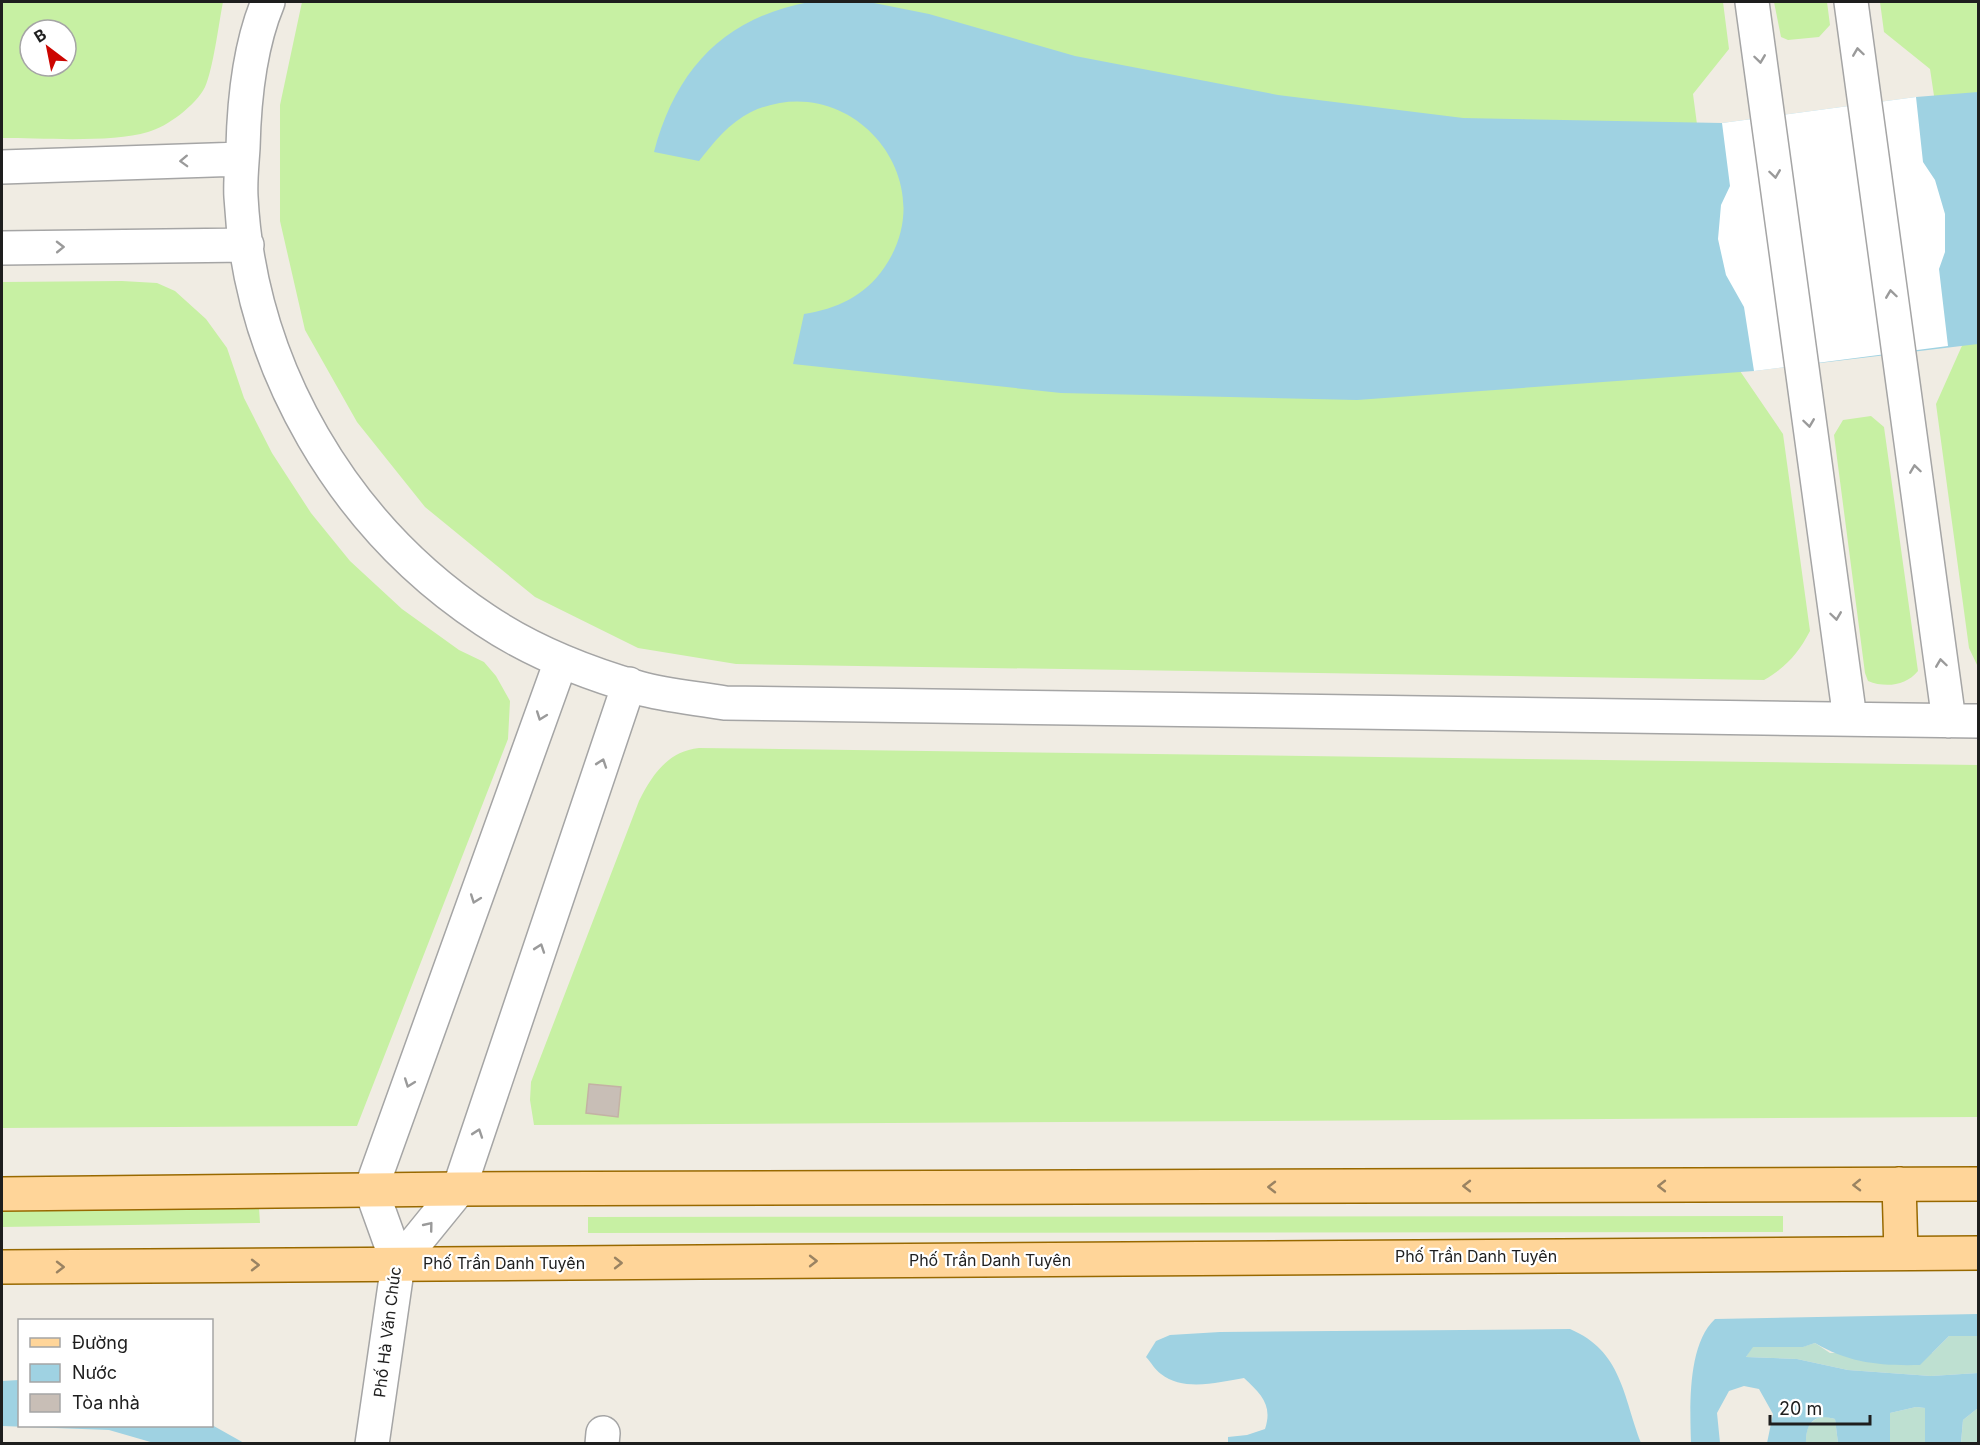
<svg xmlns="http://www.w3.org/2000/svg" width="1980" height="1445" viewBox="0 0 1980 1445" font-family="Inter,sans-serif">
	<rect width="100%" height="100%" fill="#f0ece3"/>
	<!-- grass -->
	<path fill="#c7f0a3" fill-rule="evenodd" d="M2,2H223C219,22 213,70 205,87C196,105 167,127 148,132C112,143 42,138 2,138ZM30,30H66V66H30Z
		M302,2H1723L1729,49L1693,94L1727,352L1783,434L1810,631C1798,654 1786,667 1764,680L736,664L638,648L535,597L425,507L357,422L305,330L280,221V105Z
		M1774,2H1827L1830,25L1819,37L1788,40L1781,37Z
		M1880,2H1978V667L1969,648L1936,404L1969,330L1930,69L1884,32Z
		M122,281L157,283L175,291L206,319L227,348L244,398L272,453L311,513L350,561L402,609L459,650L484,662L496,676L510,701L508,739L357,1126L2,1128V282Z
		M1871,416L1884,427L1918,671C1906,686 1885,688 1868,681L1865,673L1834,435L1843,420Z
		M699,748L1978,765V1117L534,1125L530,1100L531,1082L639,801C652,775 668,751 699,748Z
		M259,1208L260,1223L2,1227V1209Z
		M1783,1216V1232L588,1233V1217Z"/>
	<!-- wetland -->
	<path fill="#bee0d1" d="M1949,1336H1978V1373L1931,1376L1848,1370L1797,1359L1746,1357L1752,1347H1802L1815,1343L1830,1353H1932Z
		M1916,1407L1925,1408V1443L1890,1444V1413Z
		M1978,1408V1443L1961,1444L1963,1420Z
		M1823,1416L1835,1419L1838,1443L1806,1444C1806,1429 1808,1421 1823,1416Z"/>
	<!-- water -->
	<path fill="#9fd2e2" d="M809,2L874,3L929,14L1075,56L1278,95L1463,118L1722,123L1916,97L1978,92V344L1754,371L1357,400L1061,393L793,364L804,314C836,309 865,296 884,268C946,179 849,66 751,112C729,123 714,142 699,161L654,152C676,69 724,18 809,2Z
		M1978,1314V1336H1949L1920,1365C1880,1366 1849,1363 1815,1343L1803,1347H1753L1746,1357L1797,1359L1848,1370L1931,1376L1978,1373V1408L1963,1420L1961,1443H1925V1408L1916,1407L1890,1413V1443H1838L1835,1419C1814,1413 1806,1423 1806,1443H1767L1773,1414L1759,1389L1744,1386L1729,1391L1717,1413L1720,1443H1691C1690,1408 1687,1345 1715,1319Z
		M1570,1329C1622,1351 1623,1396 1641,1443H1228V1437L1247,1435L1265,1429C1273,1405 1261,1394 1244,1378C1219,1382 1184,1392 1161,1374C1155,1370 1151,1362 1146,1357L1156,1341L1170,1335L1220,1332Z
		M19,1380L20,1426L212,1425L244,1443H154L109,1430L2,1426V1381Z"/>
	<!-- pier -->
	<path fill="#fff" d="M1916,97L1923,162L1935,180L1945,214V252L1939,269L1948,346L1754,371L1744,307L1726,275L1718,239L1721,205L1730,186L1722,123Z"/>
	<!-- building -->
	<path fill="#c8beb6" stroke="#c3b2a4" stroke-width="1.5" d="M589,1084L621,1087L618,1117L586,1113Z"/>
	<g fill="none" stroke-linecap="round" stroke-linejoin="round">
		<!-- minor casing -->
		<g stroke="#a5a5a5" stroke-width="36">
			<path id="minor" d="M268,2C250,45 244,102 243,148C242,164 240,181 241,197C250,367 343,526 485,620C531,651 587,673 639,688C667,696 697,698 725,703L1978,721
				M1752,2L1850,719
				M1851,2L1949,721
				M2,167L242,159
				M2,248L247,245
				M398,1264L459,1189L629,684
				M372,1444L398,1264L371,1189L561,661
				M602,1444L603,1433"/>
		</g>
		<!-- major casing -->
		<g stroke="#986900" stroke-width="36">
			<path id="major" d="M1899,1184L1901,1253
				M2,1194L459,1189L1978,1184
				M2,1267L1978,1253"/>
		</g>
		<!-- minor -->
		<use href="#minor" stroke="#fff" stroke-width="33"/>
		<!-- major -->
		<use href="#major" stroke="#ffd599" stroke-width="33"/>
	</g>
	<!-- one-way arrows -->
	<defs><path id="oneway-chevron" d="M-2-3.5L2.5 0L-2 3.5" fill="none" stroke-width="1.6" stroke-linecap="round" stroke-linejoin="round" transform="scale(1.5)"/></defs>
	<g stroke="#9a9a9a">
		<use href="#oneway-chevron" transform="translate(1858 52) rotate(-98)"/>
		<use href="#oneway-chevron" transform="translate(1760 59) rotate(82)"/>
		<use href="#oneway-chevron" transform="translate(184 161) rotate(178)"/>
		<use href="#oneway-chevron" transform="translate(1775 174) rotate(82)"/>
		<use href="#oneway-chevron" transform="translate(60 247) rotate(-1)"/>
		<use href="#oneway-chevron" transform="translate(1891 294) rotate(-98)"/>
		<use href="#oneway-chevron" transform="translate(1809 423) rotate(82)"/>
		<use href="#oneway-chevron" transform="translate(1915 469) rotate(-98)"/>
		<use href="#oneway-chevron" transform="translate(1836 616) rotate(82)"/>
		<use href="#oneway-chevron" transform="translate(1941 663) rotate(-98)"/>
		<use href="#oneway-chevron" transform="translate(541 716) rotate(110)"/>
		<use href="#oneway-chevron" transform="translate(602 763) rotate(-71)"/>
		<use href="#oneway-chevron" transform="translate(475 899) rotate(110)"/>
		<use href="#oneway-chevron" transform="translate(540 948) rotate(-71)"/>
		<use href="#oneway-chevron" transform="translate(409 1083) rotate(110)"/>
		<use href="#oneway-chevron" transform="translate(478 1133) rotate(-71)"/>
		<use href="#oneway-chevron" transform="translate(429 1226) rotate(-51)"/>
	</g>
	<g stroke="#9a8362">
		<use href="#oneway-chevron" transform="translate(1857 1185) rotate(179)"/>
		<use href="#oneway-chevron" transform="translate(1467 1186) rotate(180)"/>
		<use href="#oneway-chevron" transform="translate(1662 1186) rotate(180)"/>
		<use href="#oneway-chevron" transform="translate(1272 1187) rotate(180)"/>
		<use href="#oneway-chevron" transform="translate(813 1261)"/>
		<use href="#oneway-chevron" transform="translate(618 1263)"/>
		<use href="#oneway-chevron" transform="translate(255 1265)"/>
		<use href="#oneway-chevron" transform="translate(60 1267)"/>
	</g>
	<g text-anchor="middle" stroke-width="4.5" stroke-linejoin="round" paint-order="stroke">
		<!-- street labels -->
		<g font-size="16" fill="#1e1e1e" stroke="#fff">
			<text x="1476" y="1262">Phố Trần Danh Tuyên</text>
			<text x="990" y="1266">Phố Trần Danh Tuyên</text>
			<text x="504" y="1269">Phố Trần Danh Tuyên</text>
			<text transform="translate(387 1332) rotate(-83)" y="6">Phố Hà Văn Chúc</text>
		</g>
	</g>
	<!-- border -->
	<rect width="1980" height="1445" fill="none" stroke="#1e1e1e" stroke-width="6"/>
	<!-- legend -->
	<rect x="18" y="1319" width="195" height="108" fill="#ffffff" stroke="#a5a5a5" stroke-width="1.5"/>
	<rect x="30" y="1338" width="30" height="9" fill="#ffd599" stroke="#a5a5a5" stroke-width="1.5"/>
	<text x="72" y="1349" font-size="18" fill="#1e1e1e">Đường</text>
	<rect x="30" y="1364" width="30" height="18" fill="#9fd2e2" stroke="#a5a5a5" stroke-width="1.5"/>
	<text x="72" y="1379" font-size="18" fill="#1e1e1e">Nước</text>
	<rect x="30" y="1394" width="30" height="18" fill="#c8beb6" stroke="#a5a5a5" stroke-width="1.5"/>
	<text x="72" y="1409" font-size="18" fill="#1e1e1e">Tòa nhà</text>
	<!-- north arrow -->
	<g transform="translate(48 48) rotate(328)"><circle r="28" fill="#ffffff" stroke="#a5a5a5" stroke-width="1.5"/>
	<path d="M0-4.5L10 22L0 15L-10 22Z" fill="#cc0500"/>
	<text y="-9" font-size="16" font-weight="bold" text-anchor="middle" fill="#1e1e1e">B</text>
	</g>
	<!-- scale -->
	<path d="M1770 1415v9h100v-9" fill="none" stroke="#1e1e1e" stroke-width="3"/>
	<text x="1779" y="1415" font-size="18" fill="#1e1e1e" stroke="#ffffff" stroke-width="4.5" paint-order="stroke">20 m</text>
</svg>
